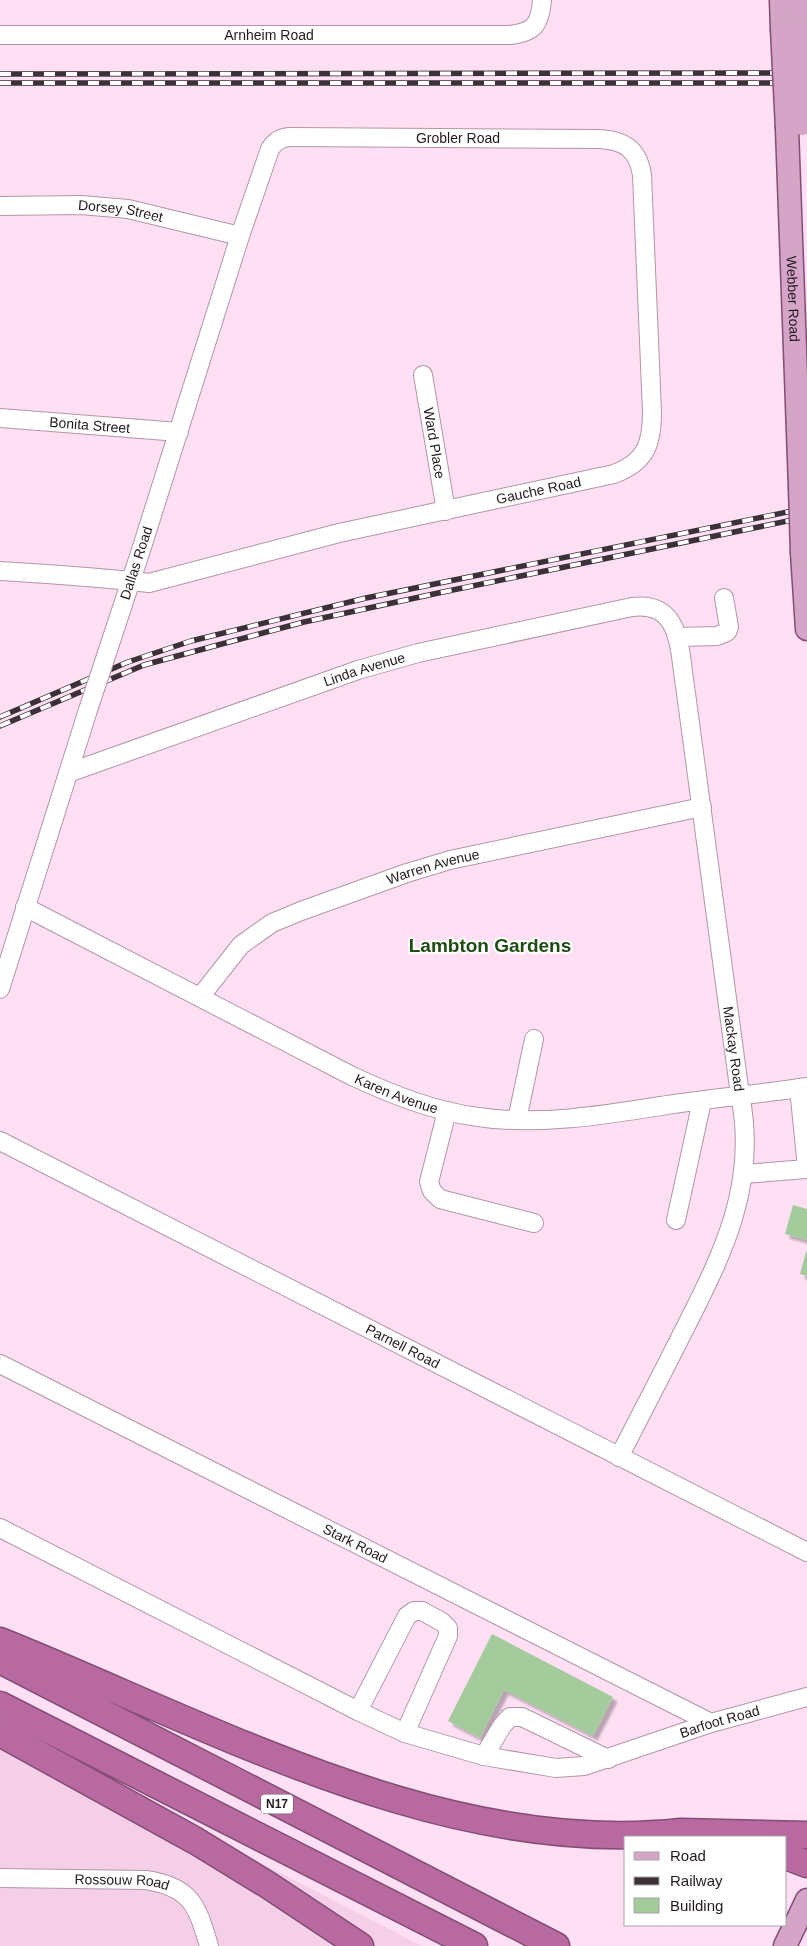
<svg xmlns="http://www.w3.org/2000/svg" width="807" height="1946" viewBox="0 0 807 1946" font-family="Arial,sans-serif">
	<defs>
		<filter id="shadow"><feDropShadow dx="4.5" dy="4.5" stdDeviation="1" flood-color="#0004"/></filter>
	</defs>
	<rect width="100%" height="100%" fill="#fedff3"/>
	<!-- built -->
	<path fill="#f5cfe7" d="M0,1728L422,1946H0Z"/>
	<!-- building -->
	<path fill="#a4cb9c" filter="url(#shadow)" d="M793,1205L807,1209V1240L785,1234Z
		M806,1252H807V1276L800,1274Z
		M492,1634L613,1697L593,1736L504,1690L480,1738L448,1721Z"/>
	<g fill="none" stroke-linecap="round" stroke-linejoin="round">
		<!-- minor casing -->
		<g stroke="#b296a8" stroke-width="20">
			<g id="minor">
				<path id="s1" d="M0,35H510C535,32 540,24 542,0"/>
				<path id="s2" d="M0,206L81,205L128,209L240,236"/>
				<path id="s3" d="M423,375L446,511"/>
				<path id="s4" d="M0,418L179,432"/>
				<path id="s5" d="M0,571C50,574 99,577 149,583L339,533L614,474C646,462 652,444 652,412L642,175C638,149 624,140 599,139L291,137C282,137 275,141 270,149L240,236L142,547L104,662"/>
				<path d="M677,637L717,636L727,632L729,627L724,598"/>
				<path id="s6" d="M68,773L358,670L418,653L632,607C682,601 679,650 685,686L740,1095C759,1187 720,1259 680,1338C660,1378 639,1418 619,1457"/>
				<path id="s7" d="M25,907L352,1076C393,1095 433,1111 478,1117C541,1126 605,1115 667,1105C714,1098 761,1094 807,1087"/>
				<path d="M0,989L88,710"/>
				<path id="s8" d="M200,997L241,945L272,923L301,911L407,873L450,860L702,807"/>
				<path d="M799,1088L807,1168"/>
				<path d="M447,1111L429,1182L432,1191L440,1199L534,1223"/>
				<path d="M517,1120L534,1039"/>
				<path id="s9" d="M0,1141L807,1552"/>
				<path d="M744,1174L807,1169"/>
				<path d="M676,1220L702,1101"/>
				<path id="s10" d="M0,1364L711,1723"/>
				<path id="s11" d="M0,1528L358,1711L405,1733L484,1756L556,1768L584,1766L711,1723L807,1697"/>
				<path d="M358,1711L407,1616L414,1611H422L442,1622L448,1628V1636L405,1733"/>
				<path d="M484,1756L502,1726L510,1717H522L608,1759"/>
				<path id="s12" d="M0,1878L146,1880C191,1887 197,1905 209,1946"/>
			</g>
		</g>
		<!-- major casing -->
		<g stroke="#844d73" stroke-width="25">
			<g id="major">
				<path d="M781,0L782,29"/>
				<path d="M797,0L798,30"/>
				<path id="s13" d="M787,129L800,487"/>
				<path d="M802,553L807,629"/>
				<path d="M785,1946L807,1900"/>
			</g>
		</g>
		<!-- highway casing -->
		<g stroke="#844d73" stroke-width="29">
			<path id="highway" d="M0,1641C212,1726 445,1858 681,1832L807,1835
				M0,1660L556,1946
				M0,1705L474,1946
				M0,1733L196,1841L268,1885L360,1946
				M786,1856L807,1864"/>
		</g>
		<!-- minor -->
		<use href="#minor" stroke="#fff" stroke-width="18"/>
		<!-- major -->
		<use href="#major" stroke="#d4a5c6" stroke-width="22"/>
		<!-- highway -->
		<use href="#highway" stroke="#b869a0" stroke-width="26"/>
		<!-- rail casing -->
		<g stroke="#3d3139" stroke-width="5.5">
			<path id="rail" d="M0,74L807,73
				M0,83H807
				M0,717L128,662L191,641L366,598L807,508
				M0,726L144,665L218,645L304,622L443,592L807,517"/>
		</g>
		<!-- rail -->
		<use href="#rail" stroke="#fff" stroke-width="4" stroke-dasharray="11" stroke-linecap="butt"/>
		<!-- minor-bridge casing -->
		<g stroke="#b296a8" stroke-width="20" stroke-linecap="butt">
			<path id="minor-bridge" d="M88,710L104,662"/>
		</g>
		<!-- major-bridge casing -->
		<g stroke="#844d73" stroke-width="25" stroke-linecap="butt">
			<path id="major-bridge" d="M782,29L787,129
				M798,30L802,124
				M800,487L802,553"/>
		</g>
		<!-- minor-bridge -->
		<use href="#minor-bridge" stroke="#fff" stroke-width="18"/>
		<!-- major-bridge -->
		<use href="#major-bridge" stroke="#d4a5c6" stroke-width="22"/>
	</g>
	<g text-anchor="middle" stroke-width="4" stroke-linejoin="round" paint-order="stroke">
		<!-- shield labels -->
		<rect fill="#fff" stroke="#655e63" stroke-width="1" x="261" y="1794.5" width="32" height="19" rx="4"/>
		<g font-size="12" font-weight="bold" fill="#231920">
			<text x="277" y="1808">N17</text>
		</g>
		<!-- street labels -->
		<g font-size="14" fill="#231920" stroke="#fff">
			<text dy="5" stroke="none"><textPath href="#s1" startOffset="269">Arnheim Road</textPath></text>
			<text x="458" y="143">Grobler Road</text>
			<text dy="5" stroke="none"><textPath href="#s2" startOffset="121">Dorsey Street</textPath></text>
			<text dy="5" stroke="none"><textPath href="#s13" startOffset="170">Webber Road</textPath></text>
			<text dy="5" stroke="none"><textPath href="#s4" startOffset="90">Bonita Street</textPath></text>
			<text dy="5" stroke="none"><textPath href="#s3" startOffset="69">Ward Place</textPath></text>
			<text dy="5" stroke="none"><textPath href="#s5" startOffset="550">Gauche Road</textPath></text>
			<text transform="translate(136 563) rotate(-72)" y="5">Dallas Road</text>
			<text dy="5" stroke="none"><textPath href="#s6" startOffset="314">Linda Avenue</textPath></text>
			<text dy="5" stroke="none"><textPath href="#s8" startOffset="275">Warren Avenue</textPath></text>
			<text dy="5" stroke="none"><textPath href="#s6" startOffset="1065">Mackay Road</textPath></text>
			<text dy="5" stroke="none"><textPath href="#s7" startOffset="416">Karen Avenue</textPath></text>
			<text dy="5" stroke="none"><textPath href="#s9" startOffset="452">Parnell Road</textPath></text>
			<text dy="5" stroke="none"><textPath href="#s10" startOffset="398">Stark Road</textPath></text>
			<text dy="5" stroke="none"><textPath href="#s11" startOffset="780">Barfoot Road</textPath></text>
			<text dy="5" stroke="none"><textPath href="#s12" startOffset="122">Rossouw Road</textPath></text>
		</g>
		<!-- district labels -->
		<g font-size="19" font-weight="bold" fill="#1e4c13" stroke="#fff">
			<text x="490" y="952">Lambton Gardens</text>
		</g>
	</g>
	<!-- legend -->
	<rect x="624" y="1836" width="162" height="90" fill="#ffffff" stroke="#a7a3a6"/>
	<rect x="634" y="1852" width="25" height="8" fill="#d4a5c6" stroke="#a7a3a6"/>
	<text x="670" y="1861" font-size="15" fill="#231920">Road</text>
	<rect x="634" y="1877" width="25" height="8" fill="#3d3139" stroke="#a7a3a6"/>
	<text x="670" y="1886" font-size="15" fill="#231920">Railway</text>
	<rect x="634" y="1898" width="25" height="15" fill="#a4cb9c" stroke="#a7a3a6"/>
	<text x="670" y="1911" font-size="15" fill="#231920">Building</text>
</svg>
